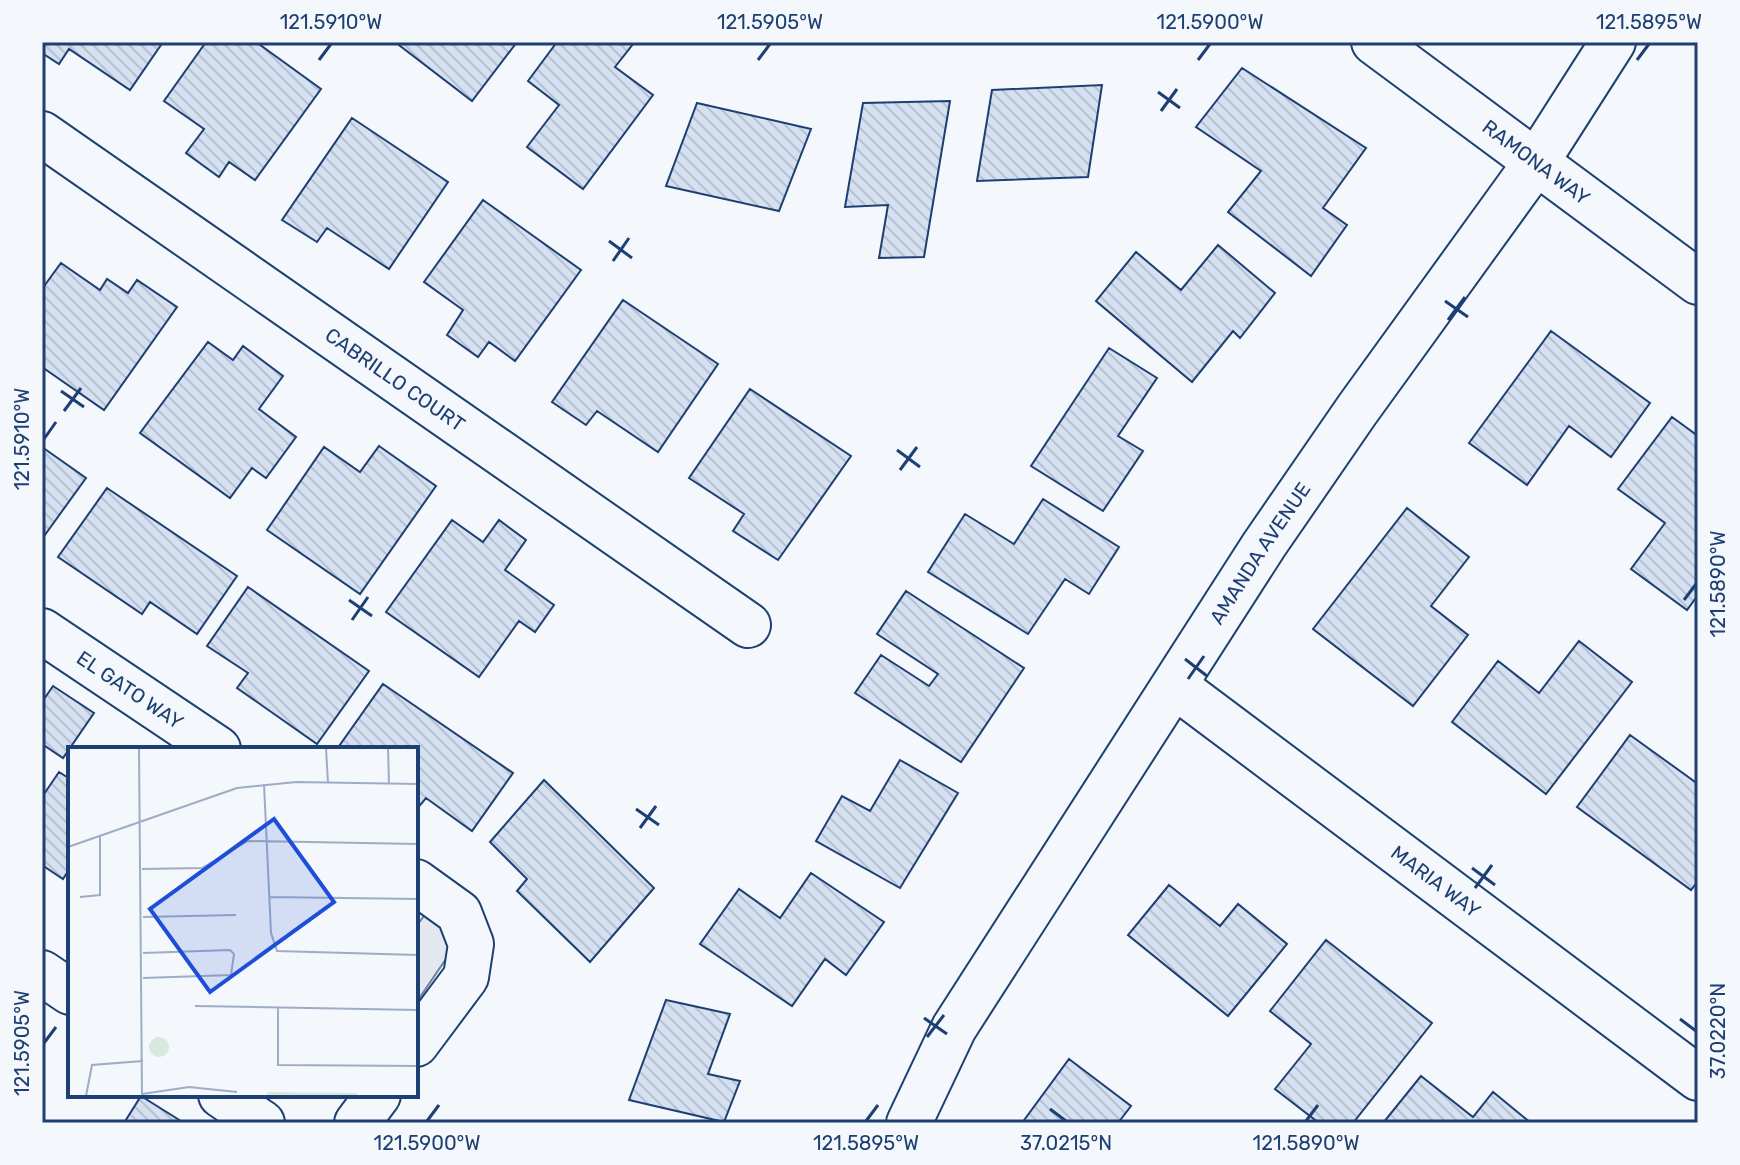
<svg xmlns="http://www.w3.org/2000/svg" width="1740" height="1165" viewBox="0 0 1740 1165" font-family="Rubik,sans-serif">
	<defs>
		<pattern id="building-back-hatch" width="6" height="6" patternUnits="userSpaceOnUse" patternTransform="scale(2)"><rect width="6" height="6" fill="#d5e0f0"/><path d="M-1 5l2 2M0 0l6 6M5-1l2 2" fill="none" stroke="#b6c1d1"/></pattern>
	</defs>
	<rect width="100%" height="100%" fill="#f4f7fb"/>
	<!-- parking -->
	<path fill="#e3e8f0" stroke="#687fa3" stroke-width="2" d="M426,913L449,932L450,953L416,1003V927Z"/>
	<!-- building -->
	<path fill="url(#building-back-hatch)" stroke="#1d3f73" stroke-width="2" d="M42,42H163L130,90L69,49L59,64L42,53Z
		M206,42H256L321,89L255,180L229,162L219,177L186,153L204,129L164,101Z
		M395,42H517L472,101Z
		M557,42H631L633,44L615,67L653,95L583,189L527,147L559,105L528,81Z
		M1242,68L1366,148L1323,208L1347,225L1311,276L1228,212L1261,171L1196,127Z
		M1102,85L1088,177L977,181L992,90Z
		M950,101L924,257L879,258L888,205L845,207L863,103Z
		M697,103L811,129L779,211L666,186Z
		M352,118L448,182L389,269L327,228L317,242L282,220Z
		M483,200L581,270L515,361L489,342L478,357L447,335L463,310L424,282Z
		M1218,245L1275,293L1240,338L1233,331L1192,382L1096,301L1136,252L1181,290Z
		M61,263L100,290L107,279L128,293L137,280L177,307L104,410L42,367V289Z
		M623,300L718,364L658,452L597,411L586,425L552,402Z
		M1551,331L1650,403L1611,457L1569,426L1527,485L1469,443Z
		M208,342L233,360L243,346L283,376L259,409L296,437L266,478L252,468L230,498L140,433Z
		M1109,348L1157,378L1118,436L1143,451L1103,511L1031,466Z
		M750,389L851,456L778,560L733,531L744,514L689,478Z
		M1672,417L1698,436V595L1687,610L1631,569L1665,523L1618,489Z
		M379,446L436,486L360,594L267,530L324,447L360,472Z
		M42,447L86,478L42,539Z
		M107,488L237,576L197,634L150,602L142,614L58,557Z
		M1043,499L1119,547L1089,594L1065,579L1028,634L928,572L965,514L1014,544Z
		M1407,508L1469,557L1431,606L1468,635L1413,706L1313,629Z
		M452,520L483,542L499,520L526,540L505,570L554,605L535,632L519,621L479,677L386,612Z
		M248,587L369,671L317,744L237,688L248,673L207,646Z
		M906,591L1024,668L961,762L855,693L881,655L929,686L938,674L877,634Z
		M1579,641L1632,682L1546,794L1452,722L1498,661L1539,693Z
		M383,684L513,773L472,831L426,798L416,810V749H337Z
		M53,686L94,713L63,758L42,744V702Z
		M1630,735L1698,784V881L1691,890L1577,807Z
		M900,760L958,793L900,888L816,841L842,796L870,811Z
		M59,772L70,779V868L63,879L42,865V797Z
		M544,780L654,888L590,962L517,891L527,879L490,842Z
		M811,873L884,922L846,975L825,959L792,1006L700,944L739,889L780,918Z
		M1169,885L1220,926L1238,904L1287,944L1228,1016L1128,935Z
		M1326,940L1432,1023L1353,1123H1319L1275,1089L1311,1044L1270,1011Z
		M666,1000L730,1014L708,1074L740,1081L724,1122L629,1100Z
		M1069,1059L1131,1106L1118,1123H1022Z
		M1421,1076L1473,1117L1493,1092L1531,1123H1383Z
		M141,1096L184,1123H124Z"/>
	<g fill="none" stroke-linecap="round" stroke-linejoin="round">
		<!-- street casing -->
		<g stroke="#1d3f73" stroke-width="48">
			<g id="street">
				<path id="s1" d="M1374,42L1698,282"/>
				<path id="s2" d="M42,134L748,625"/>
				<path id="s3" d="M42,631L218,749"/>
				<path id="s4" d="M1175,686L1698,1078"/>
				<path d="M416,882L459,913L471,944L466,977L416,1044"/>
				<path d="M42,973L70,992"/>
				<path d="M221,1095L262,1123"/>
				<path d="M357,1123L378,1095"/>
				<path id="s5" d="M909,1123L954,1028L1264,545L1357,410L1537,161L1613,42"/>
			</g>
		</g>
		<!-- street -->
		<use href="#street" stroke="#f4f7fb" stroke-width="44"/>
	</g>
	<!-- ticks -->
	<path fill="none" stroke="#1d3f73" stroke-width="3" d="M319,60L331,44M758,60L770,44M1198,60L1210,44M1637,60L1649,44M1158,92L1180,108M1161,111L1177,89M609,241L632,258M613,261L629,238M1445,301L1468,317M1448,320L1465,297M61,391L84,407M64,411L81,388M44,439L56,422M897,450L920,467M900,470L917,447M349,600L372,616M1684,600L1696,584M352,620L368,597M1185,659L1207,676M1188,679L1204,656M636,809L659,825M640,828L656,806M1472,868L1495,885M1475,888L1492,865M924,1018L947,1034M1680,1019L1696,1031M927,1037L944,1015M44,1043L56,1027M1050,1109L1066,1121M427,1121L439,1105M866,1121L878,1105M1306,1121L1318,1105"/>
	<g text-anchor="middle" stroke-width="6" stroke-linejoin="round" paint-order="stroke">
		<!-- street labels -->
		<g font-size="20" fill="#1d3f73" stroke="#f4f7fb">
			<text dy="7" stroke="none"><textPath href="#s1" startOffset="202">RAMONA WAY</textPath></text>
			<text dy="7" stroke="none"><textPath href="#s2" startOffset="430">CABRILLO COURT</textPath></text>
			<text dy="7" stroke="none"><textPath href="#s5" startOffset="670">AMANDA AVENUE</textPath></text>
			<text dy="7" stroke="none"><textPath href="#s3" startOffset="106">EL GATO WAY</textPath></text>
			<text dy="7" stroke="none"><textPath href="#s4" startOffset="326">MARIA WAY</textPath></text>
		</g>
	</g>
	<!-- overview -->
	<g transform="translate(68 747)">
		<rect width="350" height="350" fill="#f4f7fb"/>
		<path d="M199,345L289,346V349H199Z" fill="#d7e8df"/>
		<path d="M81 300a10 10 0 1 1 20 0a10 10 0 1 1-20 0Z" fill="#d7e8df"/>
		<path fill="none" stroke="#9eadc5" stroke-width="2" d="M71,1L74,349M258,1L260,36M320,1L321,37M196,37L203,186L209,204L350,208M0,100L169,41L228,35L350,37M74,122L134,121L180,94L350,97M12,150L32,148V88M201,150L350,152M75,170L168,168M75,206L162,203L166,207L163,228L75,231M127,259L350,263M210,261V318L350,319M74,347L121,340L169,345M18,349L24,318L75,314"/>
		<path fill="#1d4ed8" fill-opacity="0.15" stroke="#1d4ed8" stroke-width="4" d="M206,72L266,155L142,245L82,162Z"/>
		<rect width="350" height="350" fill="none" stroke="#1d3f73" stroke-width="4"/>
	</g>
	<!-- border -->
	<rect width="1740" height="1165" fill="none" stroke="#f4f7fb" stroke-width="88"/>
	<rect x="44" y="44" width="1652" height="1077" fill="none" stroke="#1d3f73" stroke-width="3"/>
	<g font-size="20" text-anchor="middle" fill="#1d3f73">
		<text x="331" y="29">121.5910°W</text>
		<text x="770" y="29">121.5905°W</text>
		<text x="1210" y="29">121.5900°W</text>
		<text x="1649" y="29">121.5895°W</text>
		<text transform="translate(22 439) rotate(-90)" y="7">121.5910°W</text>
		<text transform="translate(1718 584) rotate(-90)" y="7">121.5890°W</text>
		<text transform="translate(1718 1031) rotate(-90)" y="7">37.0220°N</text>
		<text transform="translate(22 1043) rotate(-90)" y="7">121.5905°W</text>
		<text x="427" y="1150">121.5900°W</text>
		<text x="866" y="1150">121.5895°W</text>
		<text x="1066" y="1150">37.0215°N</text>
		<text x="1306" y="1150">121.5890°W</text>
	</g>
</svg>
